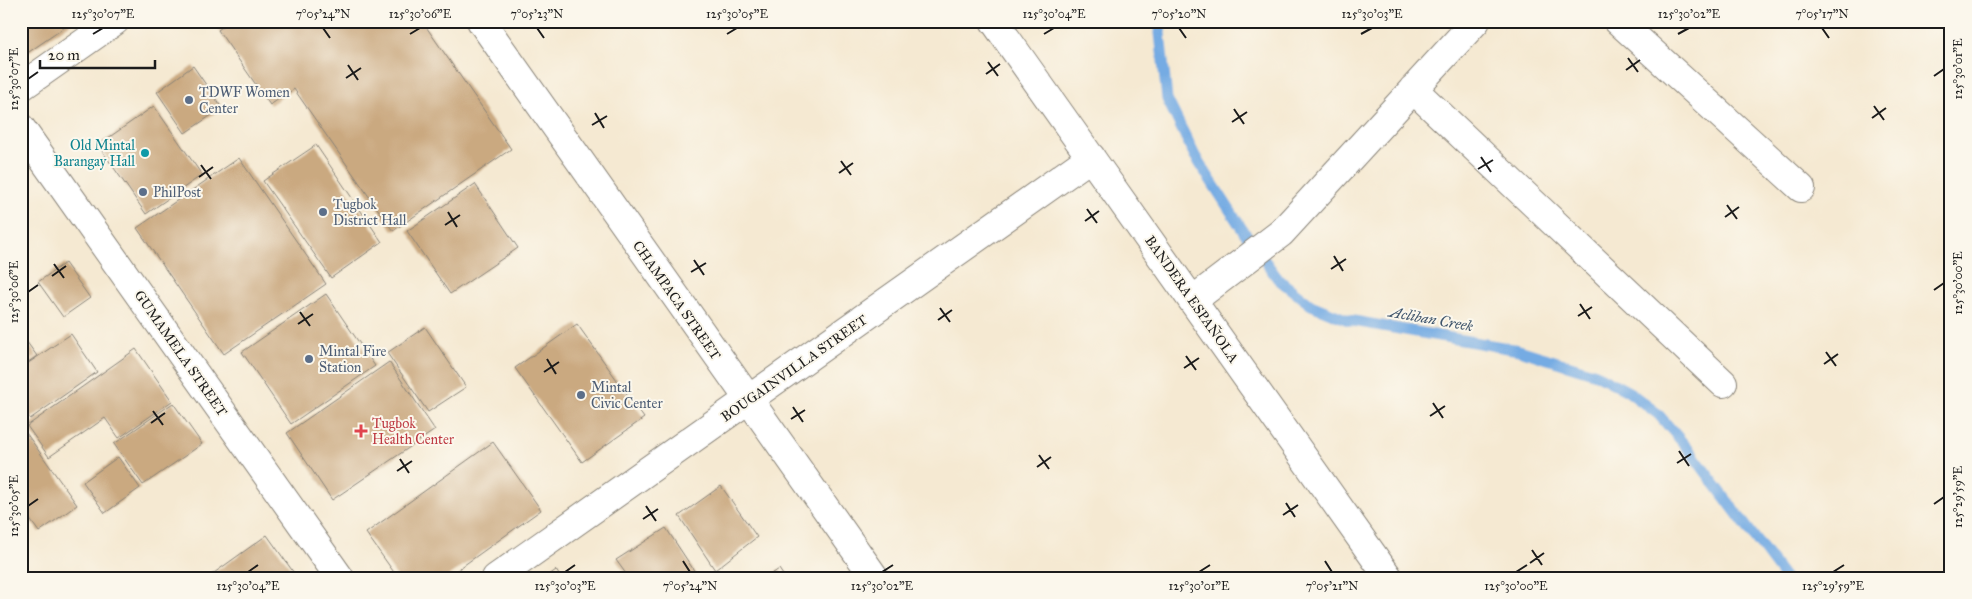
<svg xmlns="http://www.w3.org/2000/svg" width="1972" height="599" viewBox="0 0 1972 599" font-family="'IM FELL Great Primer',serif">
	<rect width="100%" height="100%" fill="#fbf7ec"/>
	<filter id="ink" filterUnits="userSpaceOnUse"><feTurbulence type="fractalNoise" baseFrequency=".02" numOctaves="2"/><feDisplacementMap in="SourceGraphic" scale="10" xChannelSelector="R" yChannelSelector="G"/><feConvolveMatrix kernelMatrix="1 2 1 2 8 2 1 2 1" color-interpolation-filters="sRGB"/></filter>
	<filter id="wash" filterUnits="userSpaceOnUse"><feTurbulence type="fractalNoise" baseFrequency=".0096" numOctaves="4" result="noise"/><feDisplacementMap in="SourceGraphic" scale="20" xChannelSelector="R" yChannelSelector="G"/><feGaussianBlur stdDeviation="1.12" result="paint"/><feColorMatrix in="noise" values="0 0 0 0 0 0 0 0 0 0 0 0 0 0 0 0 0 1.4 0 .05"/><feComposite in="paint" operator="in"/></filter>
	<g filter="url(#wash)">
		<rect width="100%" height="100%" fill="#f5e9d2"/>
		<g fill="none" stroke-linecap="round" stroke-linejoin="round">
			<!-- stream -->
			<path stroke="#74abe3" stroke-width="11" d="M1161,21L1160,33L1167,99L1195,156L1242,229L1278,279L1311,305L1348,320L1519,350L1596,374L1629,392L1658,414L1690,451L1785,578"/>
		</g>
		<g id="blocks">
			<!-- building -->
			<path fill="#caa980" d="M21,21H74L23,56L21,54Z
				M230,21H422L511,149L393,231L294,89L270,105L218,30Z
				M193,66L222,108L185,133L157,92Z
				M154,106L202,175L146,214L98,145Z
				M316,145L382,242L331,278L263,181Z
				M239,158L326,284L224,354L137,228Z
				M475,184L518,248L450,294L407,231Z
				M65,263L90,298L63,317L38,282Z
				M326,294L375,366L291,424L242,352Z
				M577,324L644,418L582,462L515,368Z
				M425,327L466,387L428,412L387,353Z
				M21,334L37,356L21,367Z
				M71,334L97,372L30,419L21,407V368Z
				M136,349L172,401L119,438L105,418L49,457L27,426Z
				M389,362L435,430L332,500L287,433Z
				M173,403L202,444L143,485L114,444Z
				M24,430L77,505L39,532L21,507V432Z
				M493,442L541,510L446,578H398L366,533Z
				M118,457L140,488L105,513L83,482Z
				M721,486L757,537L715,570L679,516Z
				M666,528L699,578H629L616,560Z
				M267,535L294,573L287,578H207Z
				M779,569L785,578H766Z
				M556,570L561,578H545Z"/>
		</g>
	</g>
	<g filter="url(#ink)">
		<use href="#blocks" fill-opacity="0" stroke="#888277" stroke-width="1"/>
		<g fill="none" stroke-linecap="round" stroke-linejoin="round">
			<!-- minor casing -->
			<g stroke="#888277" stroke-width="30">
				<path id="minor" d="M481,21L875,578
					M994,21L1389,578
					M1618,21L1801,188
					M21,87L115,21
					M1413,89L1723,383
					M21,128L340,578
					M1193,300L1281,233L1476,21
					M496,578L1091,157"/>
			</g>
			<!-- minor -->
			<use href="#minor" stroke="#fff" stroke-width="28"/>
		</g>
	</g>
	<!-- ticks -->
	<path fill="none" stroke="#1c1c1c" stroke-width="2" d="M323,28L330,38M537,28L544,38M1179,28L1186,38M1822,28L1829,38M93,34L103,28M410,34L420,28M727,34L737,28M1044,34L1054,28M1361,34L1372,28M1678,34L1689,28M1628,58L1638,72M988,62L998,76M348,65L358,80M1626,70L1640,60M986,74L1000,64M1934,76L1944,69M346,78L361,68M28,79L38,72M1874,106L1884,120M1234,109L1244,124M595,113L604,128M1872,118L1886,108M1232,122L1247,112M592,125L607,116M1481,157L1491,172M841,161L851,175M201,165L211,179M1478,169L1493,160M839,173L853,163M199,177L213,167M1727,205L1737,219M1087,209L1097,223M448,212L457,227M1725,217L1739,207M1085,221L1099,211M445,225L460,215M1334,256L1343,271M694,260L704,275M54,264L64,278M1331,269L1346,259M691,272L706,263M52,276L66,266M1934,290L1944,283M28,292L38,285M1580,304L1590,319M940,308L950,322M300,312L310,326M1578,316L1592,307M938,320L952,310M298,324L313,314M1826,352L1836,366M1186,356L1196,370M547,359L556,374M1824,364L1838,354M1184,368L1199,358M544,372L559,362M1433,403L1443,418M793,407L803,422M153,411L163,425M1430,416L1445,406M791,419L805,410M151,423L165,413M1679,451L1689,466M1039,455L1049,469M400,459L409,473M1677,463L1691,454M1037,467L1051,457M397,471L412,461M1286,503L1295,517M1934,504L1944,497M28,506L38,499M646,506L656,521M1283,515L1298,505M643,519L658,509M1532,550L1542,565M683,561L690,572M1325,561L1332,572M1530,563L1544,553M248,572L258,565M565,572L575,565M882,572L893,565M1199,572L1210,565M1516,572L1527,565M1833,572L1844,565"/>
	<!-- markers -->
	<g fill="#5c6f8a" stroke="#fbf7ec" stroke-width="2">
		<circle cx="189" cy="100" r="5"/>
		<circle cx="143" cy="192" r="5"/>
		<circle cx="323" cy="212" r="5"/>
		<circle cx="309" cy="359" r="5"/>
		<circle cx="581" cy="395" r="5"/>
	</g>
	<circle fill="#0f9aa8" stroke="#fbf7ec" stroke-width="2" cx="145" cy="153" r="5"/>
	<path fill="#e0444e" stroke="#fbf7ec" stroke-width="2" d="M358.5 423.5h5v5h5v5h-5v5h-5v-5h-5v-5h5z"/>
	<g text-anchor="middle" stroke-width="4" stroke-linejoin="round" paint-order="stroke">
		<!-- service labels -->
		<g font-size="14" fill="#4e5e75" stroke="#fbf7ec" text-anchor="start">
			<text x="199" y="97">TDWF Women<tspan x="199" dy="16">Center</tspan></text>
			<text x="153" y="197">PhilPost</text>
			<text x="333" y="209">Tugbok<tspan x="333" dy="16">District Hall</tspan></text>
			<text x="319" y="356">Mintal Fire<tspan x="319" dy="16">Station</tspan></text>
			<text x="591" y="392">Mintal<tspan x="591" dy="16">Civic Center</tspan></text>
		</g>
		<!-- culture labels -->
		<g font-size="14" fill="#0d838f" stroke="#fbf7ec" text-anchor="end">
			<text x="135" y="150">Old Mintal<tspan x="135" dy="16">Barangay Hall</tspan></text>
		</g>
		<!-- street labels -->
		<g font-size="14" fill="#1c1c1c" stroke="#fbf7ec">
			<text transform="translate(1192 299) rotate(55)" y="5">BANDERA ESPAÑOLA</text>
			<text transform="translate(677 300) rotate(55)" y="5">CHAMPACA STREET</text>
			<text transform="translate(181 353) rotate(55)" y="5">GUMAMELA STREET</text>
			<text transform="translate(794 368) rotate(-35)" y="5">BOUGAINVILLA STREET</text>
		</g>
		<!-- health labels -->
		<g font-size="14" fill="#be3a42" stroke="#fbf7ec" text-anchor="start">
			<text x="372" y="428">Tugbok<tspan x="372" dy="16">Health Center</tspan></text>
		</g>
		<!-- water labels -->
		<g font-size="15" font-style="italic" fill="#3f556c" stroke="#fbf7ec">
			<text transform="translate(1431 319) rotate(10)" y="5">Acliban Creek</text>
		</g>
	</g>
	<!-- margin -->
	<rect width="1972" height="599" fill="none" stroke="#fbf7ec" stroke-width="55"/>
	<!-- scale -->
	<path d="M40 60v8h115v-8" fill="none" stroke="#1c1c1c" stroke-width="2.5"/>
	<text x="48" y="60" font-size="15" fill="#1c1c1c" stroke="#fbf7ec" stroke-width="4" paint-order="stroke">20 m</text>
	<rect x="28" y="28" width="1916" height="544" fill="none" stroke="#1c1c1c" stroke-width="2"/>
	<g font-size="12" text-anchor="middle" fill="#1c1c1c">
		<text x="103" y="18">125°30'07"E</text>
		<text x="323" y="18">7°05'24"N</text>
		<text x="420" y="18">125°30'06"E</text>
		<text x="537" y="18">7°05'23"N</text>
		<text x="737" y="18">125°30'05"E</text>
		<text x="1054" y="18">125°30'04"E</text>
		<text x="1179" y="18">7°05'20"N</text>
		<text x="1372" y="18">125°30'03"E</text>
		<text x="1689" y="18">125°30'02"E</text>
		<text x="1822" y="18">7°05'17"N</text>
		<text transform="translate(1958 69) rotate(-90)" y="4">125°30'01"E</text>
		<text transform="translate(14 79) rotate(-90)" y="4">125°30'07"E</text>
		<text transform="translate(1958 283) rotate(-90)" y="4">125°30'00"E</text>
		<text transform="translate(14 292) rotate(-90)" y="4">125°30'06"E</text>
		<text transform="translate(1958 497) rotate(-90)" y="4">125°29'59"E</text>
		<text transform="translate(14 506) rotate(-90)" y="4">125°30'05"E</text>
		<text x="248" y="590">125°30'04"E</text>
		<text x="565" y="590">125°30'03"E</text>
		<text x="690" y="590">7°05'24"N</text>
		<text x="882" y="590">125°30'02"E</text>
		<text x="1199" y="590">125°30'01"E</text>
		<text x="1332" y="590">7°05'21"N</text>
		<text x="1516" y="590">125°30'00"E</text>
		<text x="1833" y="590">125°29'59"E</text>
	</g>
</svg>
